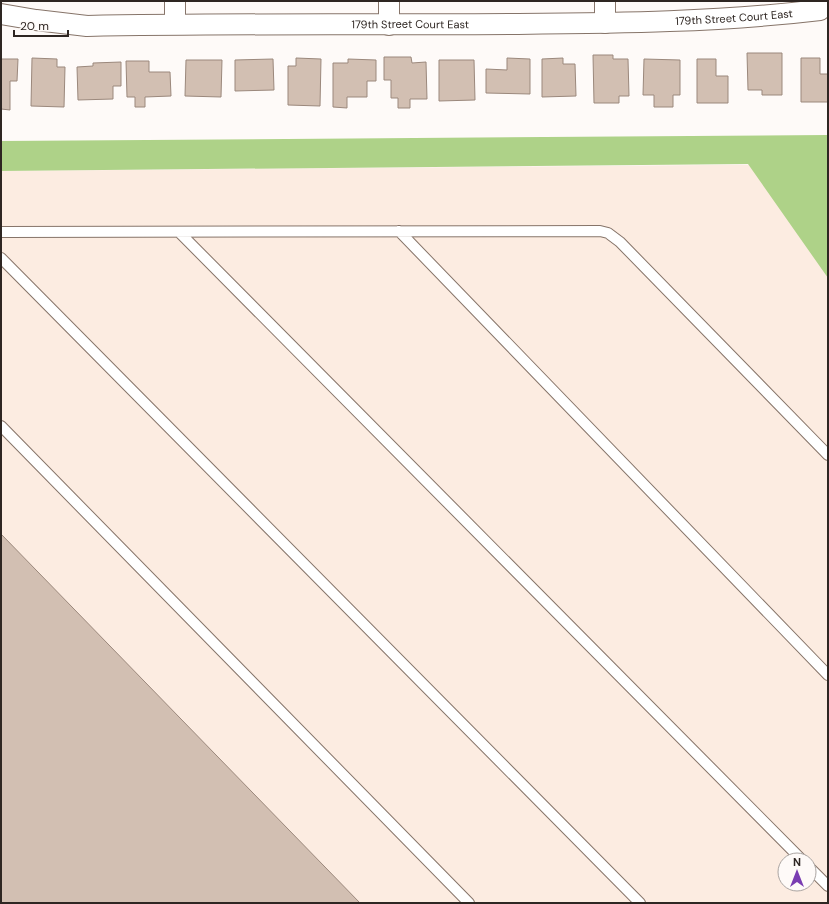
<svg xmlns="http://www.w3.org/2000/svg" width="829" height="904" viewBox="0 0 829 904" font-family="'DM Sans',sans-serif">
	<rect width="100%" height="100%" fill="#fefaf8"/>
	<!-- built -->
	<path fill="#fcece1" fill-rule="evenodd" d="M828,164V903H1V171ZM785,860H809V884H785Z"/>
	<!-- forest -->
	<path fill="#aed288" d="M828,135V278L748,164L1,171V141Z"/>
	<!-- building -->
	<path fill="#d2bfb2" stroke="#9b887c" d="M747,53H782V95H762V90H748Z
		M593,55H613V59H628L629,96H619V103H594Z
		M384,57H411L412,63L426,62L427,99H410V108H398V98H391V80H384Z
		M32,58L57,59V67H65L64,107L31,106Z
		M296,58L321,59L320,106L288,105V66H296Z
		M507,58L530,59V94L486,93V69L507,70Z
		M563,58V64H575L576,96L542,97V59Z
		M801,58H820V74H828V102H801Z
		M1,59H18L17,81H10V110L1,109Z
		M273,59L274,90L235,91V60Z
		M348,59L376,60V81H367V97H347V108L333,107V63H348Z
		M644,59L680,60V95H673V107H654V95H643Z
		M697,59H716V76H728V103H697Z
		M186,60H222L221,97L185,96Z
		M439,60H474L475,100L439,101Z
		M126,61H149V72H170L171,96L145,97V107H135V97H127Z
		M121,62V86H113V99L78,100L77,67L93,66V63Z
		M1,534L360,903H1Z"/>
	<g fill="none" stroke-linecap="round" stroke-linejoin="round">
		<!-- service casing -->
		<g stroke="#867469" stroke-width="12">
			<path id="service" d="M399,231L828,675
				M1,232L600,231L608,233L620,242L828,455
				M179,232L802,860
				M1,258L640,903
				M1,426L469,903
				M809,867L828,886"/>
		</g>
		<!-- minor casing -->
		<g stroke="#867469" stroke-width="22">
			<g id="minor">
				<path d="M175,1V24"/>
				<path d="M389,1V25"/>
				<path d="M605,1V23"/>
				<path id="s1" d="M1,14L36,20L87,26C231,23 375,25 518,24C619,23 720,22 820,10L821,1"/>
			</g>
		</g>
		<!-- service -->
		<use href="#service" stroke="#fff" stroke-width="10"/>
		<!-- minor -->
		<use href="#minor" stroke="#fff" stroke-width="20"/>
	</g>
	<g text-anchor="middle" stroke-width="3" stroke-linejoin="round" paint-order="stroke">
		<!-- street labels -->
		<g font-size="11" fill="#2e2622" stroke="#fefaf8">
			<text dy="4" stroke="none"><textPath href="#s1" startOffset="734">179th Street Court East</textPath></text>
			<text dy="4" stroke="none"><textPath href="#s1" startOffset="410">179th Street Court East</textPath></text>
		</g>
	</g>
	<!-- border -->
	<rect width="829" height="904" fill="none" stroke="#2e2622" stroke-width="4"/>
	<!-- north arrow -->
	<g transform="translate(797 872)"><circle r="19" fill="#fefaf8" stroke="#aba5a2"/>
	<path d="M0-3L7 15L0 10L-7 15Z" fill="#7a3db2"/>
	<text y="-6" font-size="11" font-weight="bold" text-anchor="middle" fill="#2e2622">N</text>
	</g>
	<!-- scale -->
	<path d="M14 30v6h54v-6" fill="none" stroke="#2e2622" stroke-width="2"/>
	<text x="20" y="30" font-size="12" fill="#2e2622" stroke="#fefaf8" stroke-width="3" paint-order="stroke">20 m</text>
</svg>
